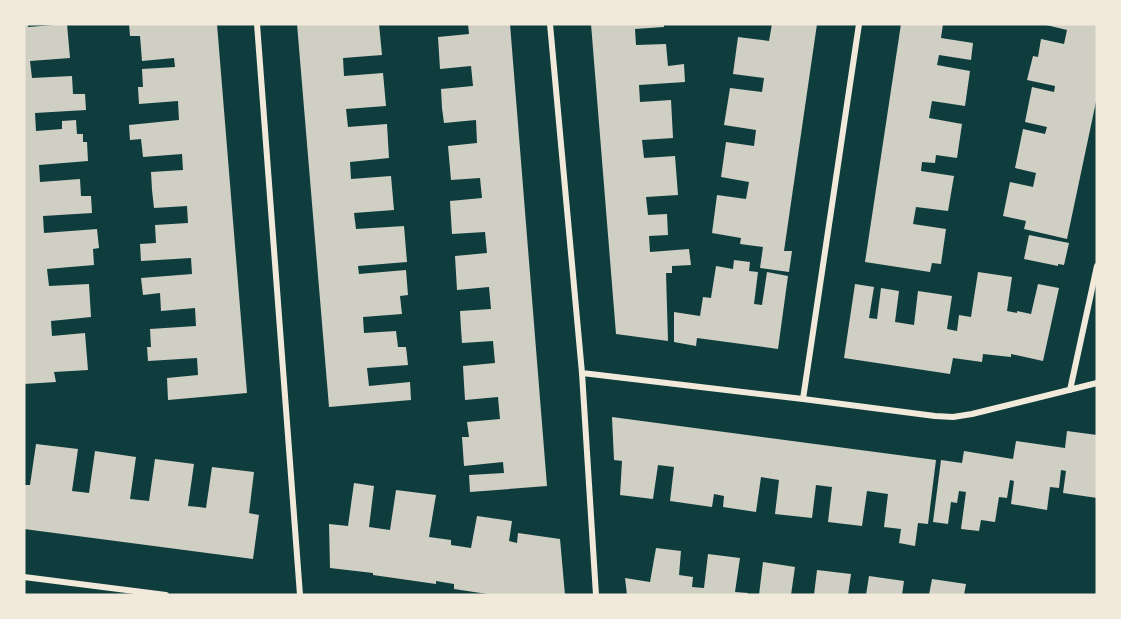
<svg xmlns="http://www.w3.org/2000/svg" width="1121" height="619" viewBox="0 0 1121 619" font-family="Figtree,sans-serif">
	<rect width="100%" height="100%" fill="#0f3d3e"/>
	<!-- building -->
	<path fill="#cfcfc3" d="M24,24H28V27L67,24L70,58L30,61L32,78L72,76L73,94H85L86,110L35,113L36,131L62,129V121L76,120L77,134H83V142H87L88,161L39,165L40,182L80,179L81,196H91L92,213L43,216L44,233L97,229L99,248L93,249L94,265L47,269L49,286L89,284L91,317L51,321L52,336L85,333L88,370L54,372L56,382L24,384Z
		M129,24H217L247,393L168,400L167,378L198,375L197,358L148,361L147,347H151L150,329L196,326L195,308L161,311L160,293L143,295L141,278L192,274L191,258L141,261L140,244L156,243L155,225L188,223L187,206L154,208L152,190L151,172L183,170L182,154L143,157L141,139L130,140L129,125L179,120L178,101L139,104L138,87H143L142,69L175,67L174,58L142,61L140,36H130Z
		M297,24H379L382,55L343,58L344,76L383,73L386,106L346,109L348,127L387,124L389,158L350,162L351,179L391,176L394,210L354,213L356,229L404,226L407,262L358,266L359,274L406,270L408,295L400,296L402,314L363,317L364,333L396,331L398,347H406L408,365L367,368L369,386L410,382L411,400L329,407Z
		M468,24H510L547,486L470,492L469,475L504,473L503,462L464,466L462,437H469L467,422L500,419L498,397L465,400L464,384L463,366L495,363L493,341L462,343L461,329L460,311L491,309L489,287L457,290L455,256L487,253L485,232L452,234L451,218L450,201L482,198L480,178L451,180L448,146L477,143L476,120L444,123L442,108L441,89L473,86L471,66L440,69L438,37L469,34Z
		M591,24H664V27L635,29L636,45L666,44L668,66L684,64L685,82L639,85L640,102L671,100L673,138L642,140L644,158L675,156L678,195L646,197L648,215L667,214L668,235L649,236L650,252L689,249L691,265L672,266V273H666L668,341L616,334Z
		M772,24H817L784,251H792L789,272L760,268L763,247L740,244L741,238L712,233L717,195L746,199L749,182L721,177L726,142L754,146L756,130L724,125L730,88L762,92L764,78L733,74L738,37L769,41Z
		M901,24H943L941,38L973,43L971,60L939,55L937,65L970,71L965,106L932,101L929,118L962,124L957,158L936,155L935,163L922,162L921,171L954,176L948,211L916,207L913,224L946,229L941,264L932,263L930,272L865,262Z
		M1042,24H1097V97L1067,239L1024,229L1026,221L1003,216L1010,182L1033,187L1036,173L1015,168L1023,129L1045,134L1047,127L1025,122L1032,87L1054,92L1055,86L1027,80L1033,56L1038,57L1041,39L1064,44L1067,30Z
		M1029,235L1069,243L1064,265L1058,264V266L1024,259Z
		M734,260L750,262L749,271L758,272L754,304L762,305L767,272L788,276L778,349L697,338L696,346L674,342V312L700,316L703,297L711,298L716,266L733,269Z
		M978,272L1012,277L1007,311L1017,313V311L1031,314L1038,284L1059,288L1043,361L1011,354V357L983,354L982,362L953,358L950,374L844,358L855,284L874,287L869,318L877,319L881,288L899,291L895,322L914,325L918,291L952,296L947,329L957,331L959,315L971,317Z
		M612,417L936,460L928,524L918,523L915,546L899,543L901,529L884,527L888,494L867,491L862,526L828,522L832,487L816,485L812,518L775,514L779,480L761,477L756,512L723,507L724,496L714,494L712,507L670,501L674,467L658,465L653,499L620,495L622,461L614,460Z
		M1067,431L1097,435V498L1063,493L1066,471L1061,470L1059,488L1050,487L1047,510L1011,504L1014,481L1010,480L1007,498L999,497L995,522L981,520L979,531L961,529L966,492L959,491L957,503L951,502L948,524L933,522L941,460L962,463L964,451L1013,459L1016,441L1065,448Z
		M36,444L78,449L72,491L81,492L89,493L95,451L136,457L130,499L149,501L155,459L194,464L188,506L199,507L206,508L212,467L254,472L249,513L259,515L253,559L24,529V485H30Z
		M354,483L374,486L369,527L390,530L396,490L436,495L429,537L451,540V545L471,548L477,516L512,521L509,541L517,543L518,533L560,539L565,595H494L454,589V584L436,581V584L373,575V573L330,568L329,524L348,526Z
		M656,548L681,551L679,575L693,577L692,587L704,588L708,554L740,558L735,592L748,593V595H627L625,578L650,582Z
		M763,562L795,567L791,595H759Z
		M817,570L851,574L848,595H814Z
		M869,576L904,581L902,595H866Z
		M932,579L966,584L964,595H929Z"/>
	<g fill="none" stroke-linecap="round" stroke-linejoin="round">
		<!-- minor -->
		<path stroke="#f1e9da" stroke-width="6" d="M257,24L300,595
			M550,24L582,373L596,595
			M582,373L803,399L935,416L953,417L972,414L1097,383
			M1070,390L1097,266
			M803,399L859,24
			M24,577L166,595"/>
	</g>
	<!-- border -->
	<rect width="1121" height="619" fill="none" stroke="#f1e9da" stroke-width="51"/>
</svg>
